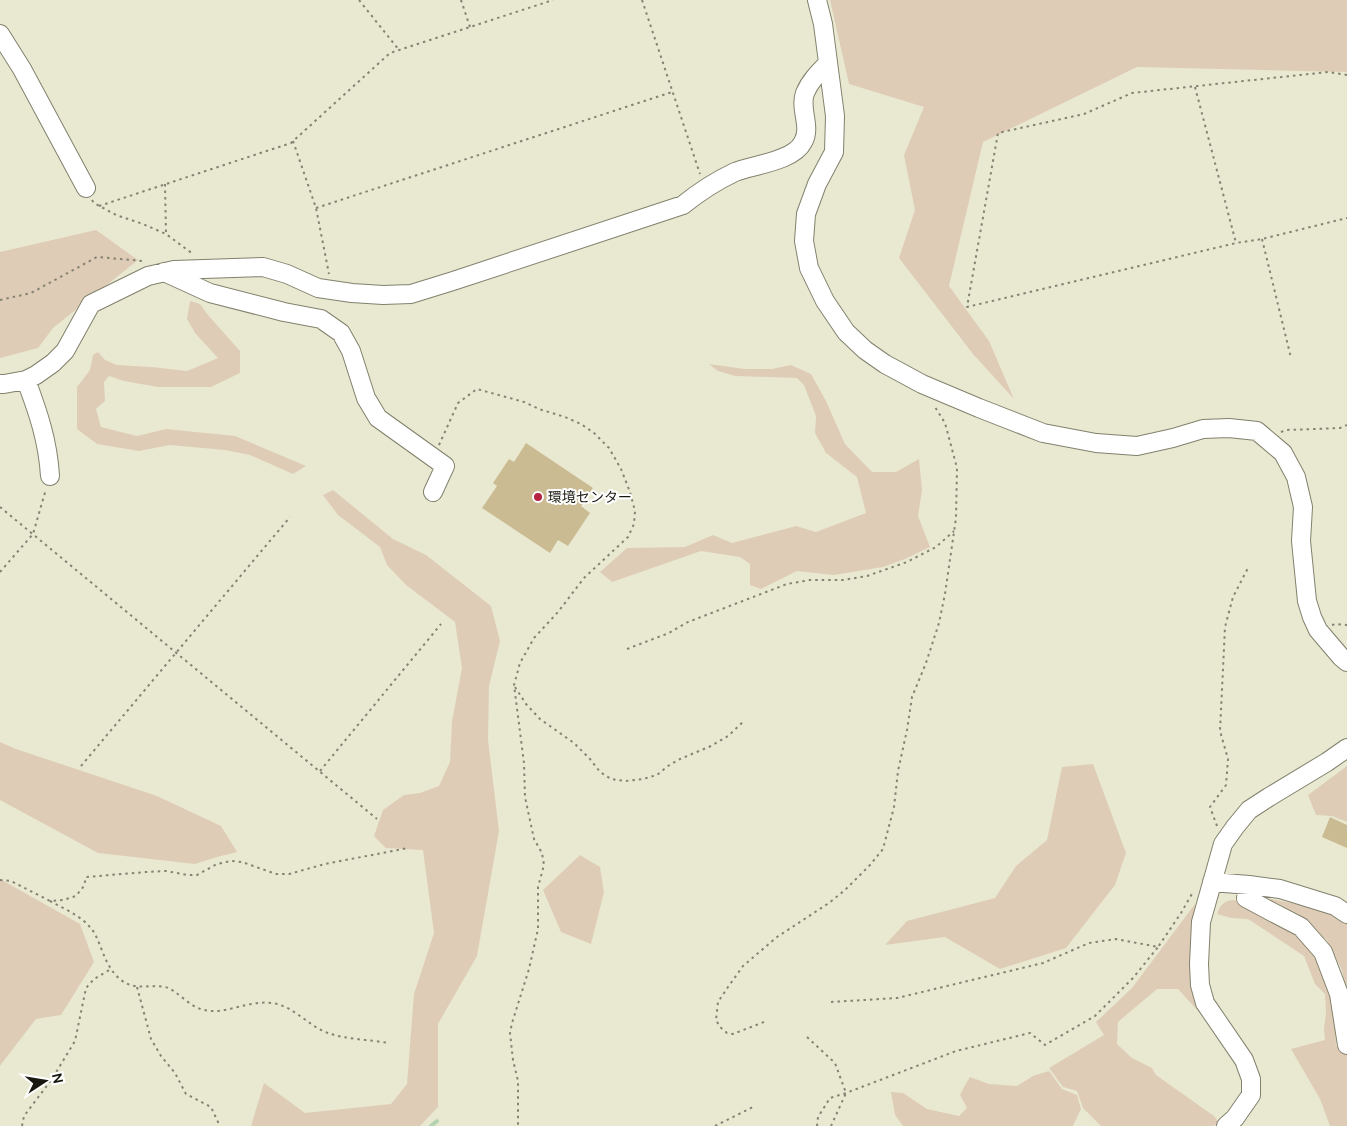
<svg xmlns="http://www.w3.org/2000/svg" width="1347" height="1126" viewBox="0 0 1347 1126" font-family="Ubuntu,'Noto Sans JP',sans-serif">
	<rect width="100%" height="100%" fill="#e9e9d2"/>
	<!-- green -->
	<path fill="#dfccb6" d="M830,0H1347V72L1137,67L983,142L949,286L989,341L1014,399L973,354L899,258L915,210L904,155L924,107L849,84Z
		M96,230L138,260L53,328L38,348L0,358V252Z
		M190,301L200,304L208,315L240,351V373L211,387H158L124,381L109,376L104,382L105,401L96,409L101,427L137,436L166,429L235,436L306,466L293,474L250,455L225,450L170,445L139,451L97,444L77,429V387L90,370L93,355L98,352L105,360L117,365L152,367L187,371L218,358L195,333L187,319Z
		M709,364L745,369H772L791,365L811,374L826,401L845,444L872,472H896L919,459L922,490L918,516L930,547L905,559L883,567L834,575L797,571L761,589L750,585V564L740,557L701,551L612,582L600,572L627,548L685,547L713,535L732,543L796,526L816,532L866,513L857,477L826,453L815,433L816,416L804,385L797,378L735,376L718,371Z
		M333,490L393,539L426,555L491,606L500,641L489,686L488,740L499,831L477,956L438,1024V1107L420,1126H251L264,1083L305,1113L391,1104L407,1084L414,994L434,933L423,850L386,848L374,836L383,810L404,795L420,793L439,786L450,762L452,721L462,668L455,622L406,585L387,565L380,547L338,515L323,495Z
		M0,742L16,749L157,796L221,826L237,852L217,857L195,864L98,853L0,800Z
		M1093,764L1126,853L1115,885L1066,948L1000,969L945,937L885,945L907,921L995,898L1016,866L1047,840L1062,767Z
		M1347,766V822L1332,816L1316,815L1308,795Z
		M580,855L600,867L604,892L591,944L561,932L543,890Z
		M0,879L80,924L94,962L61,1015L36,1019L2,1063L0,1066Z
		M1261,897L1325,910L1347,923V999L1342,970L1327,940L1301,920Z
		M1233,900L1241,902L1297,931L1328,973L1335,1021L1336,1046L1347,1050V1126H1330L1320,1099L1291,1049L1325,1040L1324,1029L1326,1012L1325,994L1315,984L1304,956L1248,919L1231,918L1217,914C1220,905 1224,901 1233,900Z
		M1195,904L1189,964L1198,1011L1178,989H1157L1118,1022L1117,1044L1132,1058L1152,1068L1156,1075L1214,1116L1220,1124L1213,1126H1101L1083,1108L1077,1091L1063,1087L1049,1068L1104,1035L1096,1022L1132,988Z
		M1049,1071L1062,1089L1077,1095L1081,1109L1073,1126H903L895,1115L891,1092L903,1093L927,1109L959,1116L967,1108L960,1095L964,1087L970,1077L989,1084L1017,1086L1033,1076Z"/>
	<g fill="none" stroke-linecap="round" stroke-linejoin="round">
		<!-- stream -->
		<path stroke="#b3d2b1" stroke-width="4" d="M431,1126L437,1121"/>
	</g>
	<!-- building -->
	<path fill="#cbbb92" d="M526,443L593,488L581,506L590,513L568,546L558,540L550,553L482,508L497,486L493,483L509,459L514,462Z
		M1330,817L1347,825V848L1322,837Z"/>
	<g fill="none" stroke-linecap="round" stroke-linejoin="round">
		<!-- minor casing -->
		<g stroke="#81816d" stroke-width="20">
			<path id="minor" d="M817,0L823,24L835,116L834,152L817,184L806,214L804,241L809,268L825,301L846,332L865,350L885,364L922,384L979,408L1043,433L1096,443L1137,446L1173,438L1203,429L1229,428L1257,431L1283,453L1296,477L1303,507L1301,541L1307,601L1312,617L1318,630L1341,657L1347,662
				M0,34L22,69L86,188
				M164,272L210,293L284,312L321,319L341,333L351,351L366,398L378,418L445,466L433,492
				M26,380C38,412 48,441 50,476
				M0,384H4L26,380L36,375L53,363L65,351L91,304L148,276L174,270L263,267L287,274L318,288L352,293L383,295L411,294L453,281L683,205C699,192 716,181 735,172C753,165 794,161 803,142C812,127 799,109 805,93C810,81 819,72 828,63
				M1212,882L1249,885L1280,889L1335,906L1347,914
				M1249,885L1246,898L1272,912L1301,927L1323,952L1339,994L1347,1045
				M1226,1126L1235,1118L1251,1095V1079L1244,1060L1205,1003L1200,985L1199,964L1201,922L1223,844L1235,827L1249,810L1269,797L1327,762L1347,748"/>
		</g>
		<!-- path -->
		<path stroke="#848374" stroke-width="2" stroke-dasharray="2.5 4" stroke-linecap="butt" d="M359,0L399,50
			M461,0L470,27
			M642,0L700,174
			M1347,75L1328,72L1132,93L1084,114L998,133L967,307L1236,243L1262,239L1347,218
			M1195,87L1236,243
			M293,141L316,208L329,274
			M165,184L166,234
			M92,200L94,203L116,215L143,224L166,234L193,254
			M99,206L291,143L390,53L553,0
			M316,208L672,92
			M1262,239L1291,358
			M0,300L31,293L97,257L143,261
			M1281,432L1286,430L1340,428L1347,425
			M439,445L458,403L477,389L524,402L539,409L565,417L581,424L594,433L609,448L621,469L630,492L635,511L634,524L628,537L584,578L558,612L534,638L520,663L514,685L524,763L525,797L534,839L542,853L544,865L538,887V929L529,969L512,1023L510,1033L513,1060L518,1081V1126
			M0,507L377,819
			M0,572L33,534L46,489
			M1332,625L1336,624L1347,625
			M627,649L669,633L688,622L787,584L810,580H843L867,576L907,562L936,547L954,531
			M515,687L526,704L540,719L574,743L590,759L600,772L611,779L625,781L643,779L657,775L668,766L680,759L711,746L728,736L744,721
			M81,766L290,517
			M320,771L441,624
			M1217,826L1210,807L1226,785L1228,759L1220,731L1225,627L1233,597L1248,568
			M0,880L11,881L50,901L63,900L76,896L84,886L86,877L146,872L166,871L187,875H197L217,864L231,861L242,862L276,874H289L325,864L408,848
			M50,901C66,910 85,917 95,934C103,950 106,968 121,980C135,991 150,984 165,987C176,989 189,1007 204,1010C226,1015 247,1000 272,1003C294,1006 308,1026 328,1033C344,1039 371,1040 389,1043
			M137,987L151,1039L161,1056L175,1073L186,1094L211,1107L218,1122V1126
			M831,1002L897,998L1043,963L1089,943L1116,939L1158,947L1181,913L1193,892
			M764,1022L733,1034L727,1033L720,1027L716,1020L718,1002L728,987L743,966L777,937L829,903L845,890L870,865L883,849L894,807L898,771L907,730L912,697L926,663L939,623L945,594L956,518L957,468L945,423L935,407
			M807,1037L835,1063L846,1093L831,1126
			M22,1126L24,1116L52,1079L75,1041L86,988L94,979L111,969
			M715,1126L753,1107
			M817,1126L818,1117L830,1098L846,1093L956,1051L1030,1033L1045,1045L1095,1016L1133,978L1158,947"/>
		<!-- minor -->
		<use href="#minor" stroke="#fff" stroke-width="18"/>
	</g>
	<!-- markers -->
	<circle fill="#b52340" stroke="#fff" stroke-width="2" cx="538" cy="497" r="5"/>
	<g text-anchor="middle" stroke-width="4" stroke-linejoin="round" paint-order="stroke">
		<!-- poi labels -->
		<g font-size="14" fill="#191810" stroke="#fff" text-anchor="start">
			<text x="548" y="502">環境センター</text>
		</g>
	</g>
	<!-- north arrow -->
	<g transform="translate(45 1081) rotate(78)" stroke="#ffffff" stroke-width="4" paint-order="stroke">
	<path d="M0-4L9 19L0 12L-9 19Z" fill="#191810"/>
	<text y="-8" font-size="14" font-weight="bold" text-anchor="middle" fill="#191810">N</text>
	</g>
</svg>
